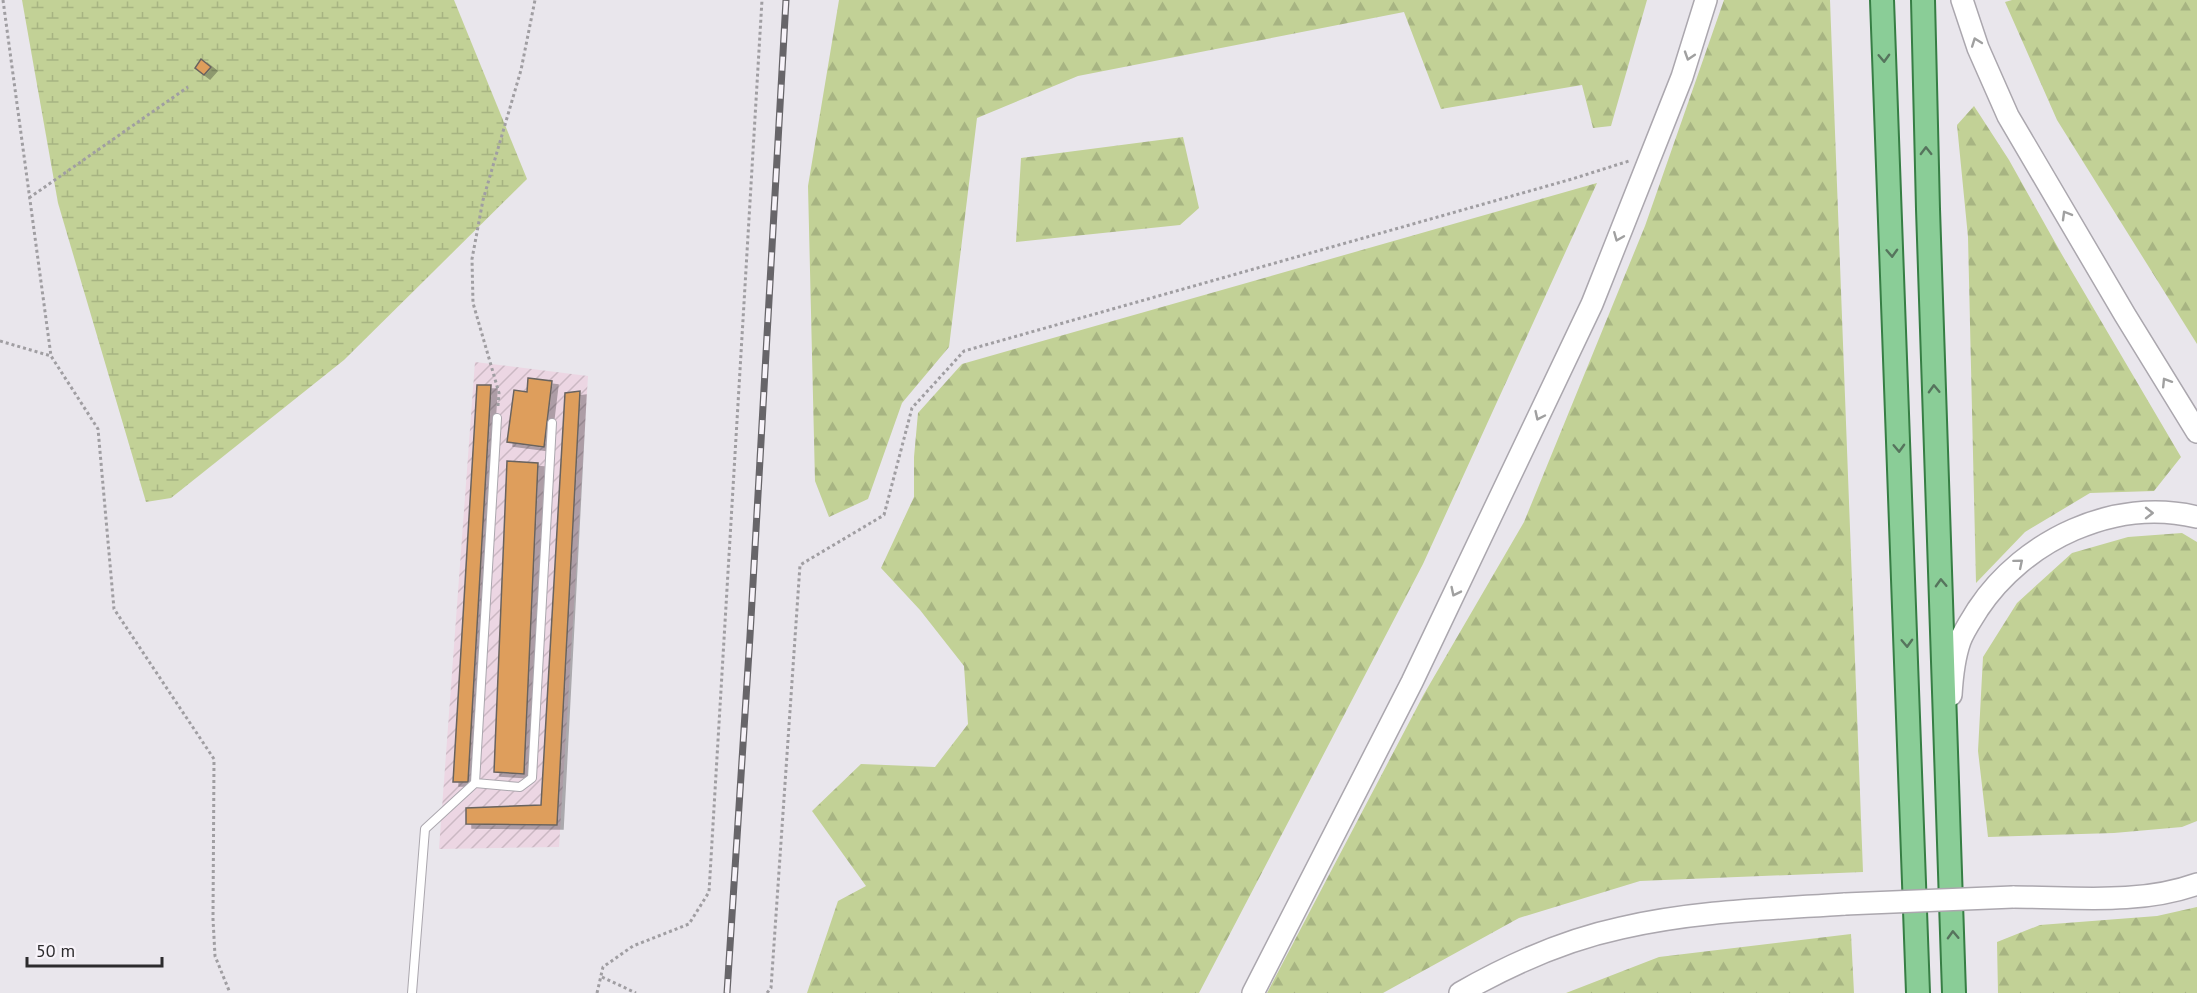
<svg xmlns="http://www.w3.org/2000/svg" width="2197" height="993" viewBox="0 0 2197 993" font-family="'PT Sans',sans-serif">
	<defs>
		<pattern id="industrial-furrows" width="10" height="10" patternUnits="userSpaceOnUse" patternTransform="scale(1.5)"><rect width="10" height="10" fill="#ecd6e3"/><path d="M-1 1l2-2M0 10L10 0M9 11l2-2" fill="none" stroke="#cbb8c3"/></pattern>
		<pattern id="forest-firs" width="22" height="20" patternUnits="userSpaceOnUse" patternTransform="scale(1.5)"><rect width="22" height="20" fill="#c2d196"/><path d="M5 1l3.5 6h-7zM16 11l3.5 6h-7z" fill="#a7b482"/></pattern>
		<pattern id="wetland-marsh" width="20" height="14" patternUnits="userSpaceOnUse" patternTransform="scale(1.5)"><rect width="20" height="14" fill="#c2d196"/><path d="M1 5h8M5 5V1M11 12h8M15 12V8" fill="none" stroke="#a7b482"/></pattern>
		<filter id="shadow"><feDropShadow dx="6" dy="4" stdDeviation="0" flood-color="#0004"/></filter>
	</defs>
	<rect width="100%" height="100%" fill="#e9e6ec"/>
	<!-- industrial -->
	<path fill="url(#industrial-furrows)" d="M475,362L588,376L559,847L439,849Z"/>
	<!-- forest -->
	<path fill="url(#forest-firs)" d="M839,0H1647L1611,126L1593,128L1582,85L1441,109L1404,12L1078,76L977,118L949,347L902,403L868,499L829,517L815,481L808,186Z
		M1724,0H1830L1863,872L1640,881L1519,918L1383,993H1267L1424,694L1524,522L1645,226Z
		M2012,0H2197V344L2057,120L2005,2Z
		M1974,106L2009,160L2061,253L2181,457L2154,491L2090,493L2025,532L1976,583L1968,237L1957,125Z
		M1183,137L1199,208L1180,225L1016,242L1021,158Z
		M1597,183L1423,564L1199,993H807L838,901L866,886L812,811L861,764L935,767L968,724L964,666L920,610L881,568L914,497V457L918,413L962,364Z
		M2182,533L2197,542V821L2182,827L2114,833L1988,837L1978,751L1983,657L2017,603L2072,553L2128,537Z
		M2197,907V993H1998L1997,942L2040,925L2157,916Z
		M1851,934L1854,993H1566L1659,957Z"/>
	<!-- wetland -->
	<path fill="url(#wetland-marsh)" d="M22,0H454L527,179L344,360L171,498L146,502L58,203Z"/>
	<!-- building -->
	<path fill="#de9e5c" stroke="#69635f" stroke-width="1.5" filter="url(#shadow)" d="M201,59L211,67L204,75L195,68Z
		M528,378L552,381L544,447L507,442L514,390L527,392Z
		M477,385H491L468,782H453Z
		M580,391L557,825L466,824V808L541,805L565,393Z
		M507,461L538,463L524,774L494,772Z"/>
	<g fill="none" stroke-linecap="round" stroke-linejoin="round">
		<!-- service casing -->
		<g stroke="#aba7ae" stroke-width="10">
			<path id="service" d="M475,783L520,787L532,778L552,423
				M412,993L425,829L475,783L497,418"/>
		</g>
		<!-- secondary casing -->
		<g stroke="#aba7ae" stroke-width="24">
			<path id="secondary" d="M1962,0L1978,48L2008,116L2125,315L2197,432
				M1951,695C1952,678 1954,658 1960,641C1964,630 1972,619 1978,609C2024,540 2114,497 2197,517
				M2013,897C2074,897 2139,905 2197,884
				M1253,993L1412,682L1592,304L1682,77L1706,0
				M1460,993C1509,965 1565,940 1621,928C1694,911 1770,909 1845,904"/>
		</g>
		<!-- primary casing -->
		<g stroke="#367e44" stroke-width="26">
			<path id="primary" d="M1882,0L1918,993
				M1923,0L1928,209L1954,993"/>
		</g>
		<!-- path -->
		<path stroke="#a09ea2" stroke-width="3" stroke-dasharray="3 3" stroke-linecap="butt" d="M3,0L51,356L98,429L114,609L214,759L213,919L215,956L230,993
			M29,198L188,87
			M0,341L51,356
			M498,406L499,393L473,303L472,259L483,200L521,70L535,0
			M602,977L636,993
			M597,993L603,967L633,946L689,924L709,892L762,0
			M767,993L771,988L800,565L884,515L912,408L964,351L1572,179L1629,161"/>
		<!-- service -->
		<use href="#service" stroke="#fff" stroke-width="8"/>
		<!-- secondary -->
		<use href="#secondary" stroke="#fff" stroke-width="21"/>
		<!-- primary -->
		<use href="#primary" stroke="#8acd97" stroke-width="22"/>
		<!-- rail casing -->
		<g stroke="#676569" stroke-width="7">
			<path id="rail" d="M727,993L750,636L786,0"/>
		</g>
		<!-- rail -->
		<use href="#rail" stroke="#f7f3f9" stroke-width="4.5" stroke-dasharray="14" stroke-linecap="butt"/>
		<!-- secondary-bridge casing -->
		<g stroke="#aba7ae" stroke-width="24" stroke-linecap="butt">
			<path id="secondary-bridge" d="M1845,904L2013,897"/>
		</g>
		<!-- secondary-bridge -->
		<use href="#secondary-bridge" stroke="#fff" stroke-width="21"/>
	</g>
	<!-- one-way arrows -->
	<defs><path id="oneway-chevron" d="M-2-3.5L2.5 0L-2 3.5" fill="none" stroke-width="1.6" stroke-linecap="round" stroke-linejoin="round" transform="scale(1.5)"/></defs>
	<g stroke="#a0a0a0">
		<use href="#oneway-chevron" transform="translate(1976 42) rotate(-110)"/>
		<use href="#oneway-chevron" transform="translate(1689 56) rotate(108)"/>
		<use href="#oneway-chevron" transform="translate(2066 215) rotate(-120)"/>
		<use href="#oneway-chevron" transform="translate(1618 237) rotate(112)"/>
		<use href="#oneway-chevron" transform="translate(2166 382) rotate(-122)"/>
		<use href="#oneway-chevron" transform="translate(1539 416) rotate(115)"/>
		<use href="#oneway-chevron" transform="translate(2149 513)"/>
		<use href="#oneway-chevron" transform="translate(2019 563) rotate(-40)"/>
		<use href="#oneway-chevron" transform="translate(1455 592) rotate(116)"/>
	</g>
	<g stroke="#56745d">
		<use href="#oneway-chevron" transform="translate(1884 58) rotate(88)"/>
		<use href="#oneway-chevron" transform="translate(1926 151) rotate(-91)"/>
		<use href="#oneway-chevron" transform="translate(1892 253) rotate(88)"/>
		<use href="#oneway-chevron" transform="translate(1934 389) rotate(-92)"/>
		<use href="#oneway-chevron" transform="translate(1899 448) rotate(88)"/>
		<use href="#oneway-chevron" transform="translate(1941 583) rotate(-92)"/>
		<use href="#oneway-chevron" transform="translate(1907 643) rotate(88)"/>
		<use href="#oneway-chevron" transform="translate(1953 935) rotate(-92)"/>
	</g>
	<!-- scale -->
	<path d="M27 957v9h135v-9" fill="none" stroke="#2c2b2d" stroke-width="3"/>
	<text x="36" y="957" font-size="18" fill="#2c2b2d" stroke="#f7f3f9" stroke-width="4.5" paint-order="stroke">50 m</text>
</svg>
